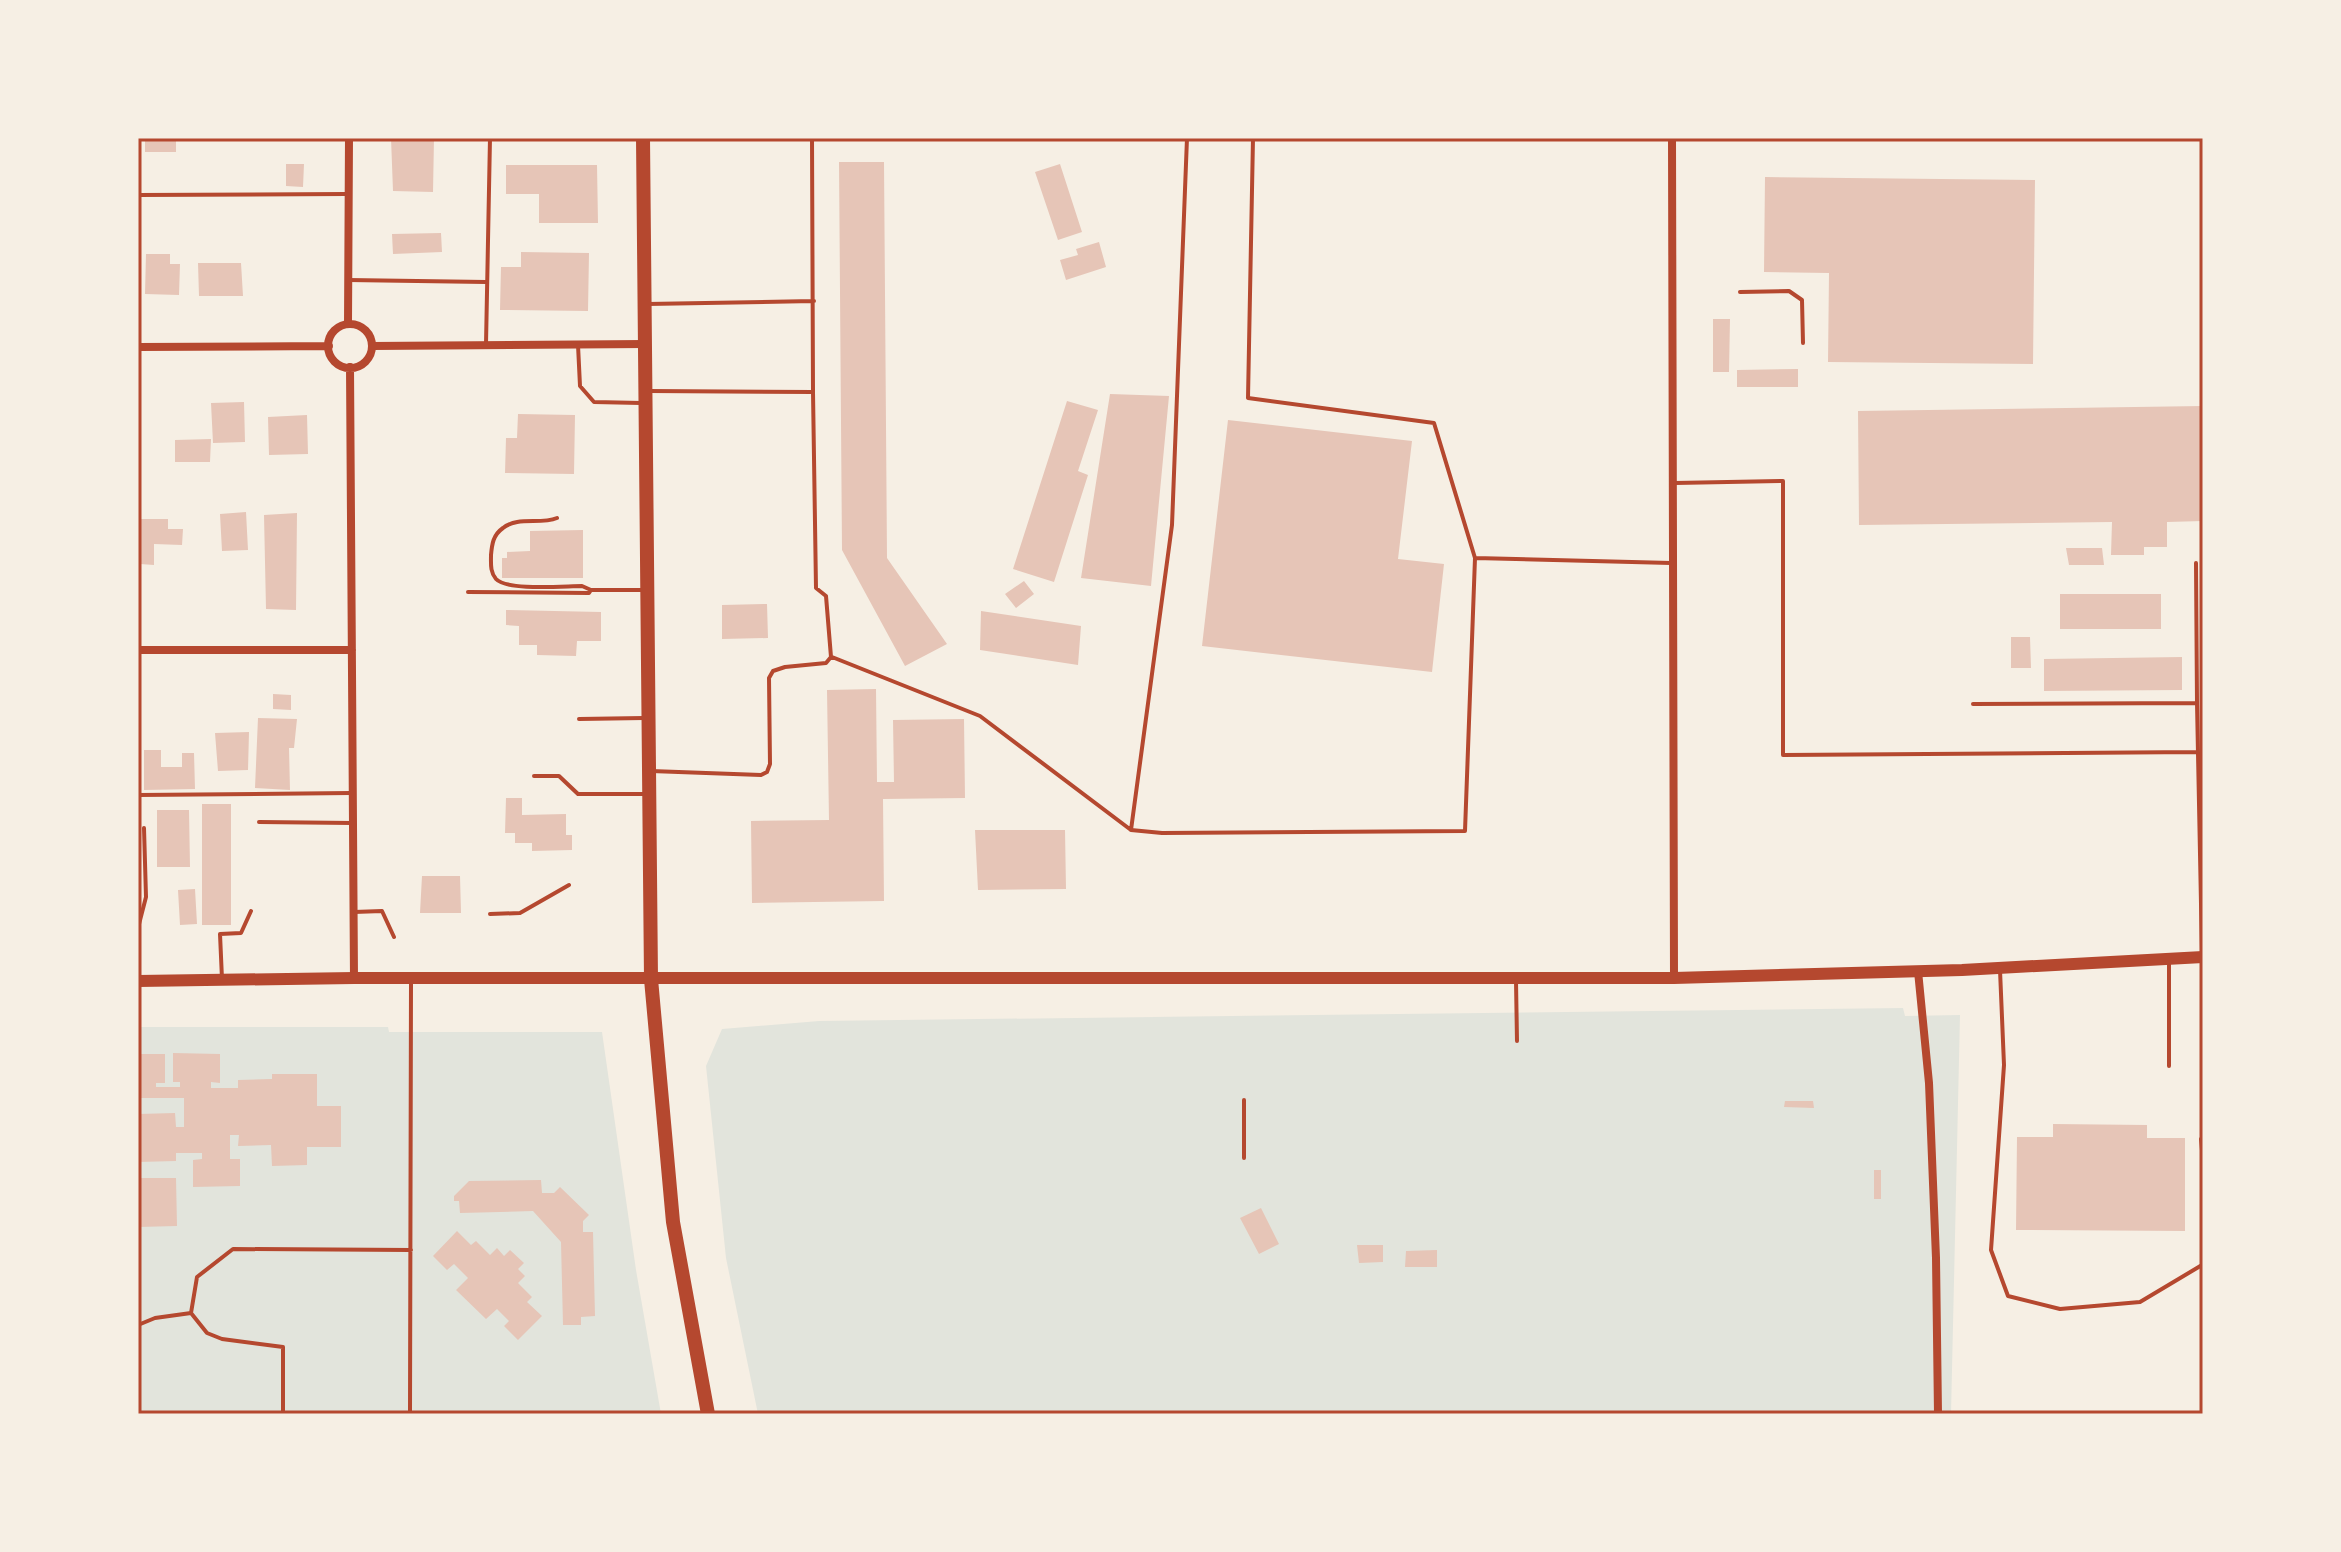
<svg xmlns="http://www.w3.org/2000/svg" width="2341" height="1552" viewBox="0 0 2341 1552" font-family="Montserrat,sans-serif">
	<rect width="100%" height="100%" fill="#f6efe4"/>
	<!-- green -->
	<path fill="#e2e4dc" d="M1903,1008L1905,1016L1960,1015L1951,1414H758L726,1258L706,1066L722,1029L819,1021Z
		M138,1027H388L389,1032H602L636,1270L661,1414H138Z"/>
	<!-- building -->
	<path fill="#e6c5b7" d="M145,138H176V152H145Z
		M391,138H434L433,192L393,191Z
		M839,162H884L887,558L947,644L905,666L842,550Z
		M286,164H304L303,187L286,186Z
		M1060,164L1082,232L1058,240L1035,172Z
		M506,165H597L598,223H539V194H506Z
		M1765,177L2035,180L2033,364L1828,362L1829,273L1764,272Z
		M441,233L442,252L393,254L392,234Z
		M1099,242L1106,267L1066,280L1060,260L1078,255L1076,249Z
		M521,252L589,253L588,311L500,310L501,267H521Z
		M146,254H170V264H180L179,295L145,294Z
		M198,263H241L243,296H199Z
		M1713,319H1730L1729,372H1713Z
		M1798,369V387H1737V370Z
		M1110,394L1169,396L1151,586L1081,578Z
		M1067,401L1098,410L1078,471L1088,475L1054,582L1013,569Z
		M244,402L245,442L213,443L211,403Z
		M2203,406V521L2167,522V547H2144V555H2111L2112,522L1859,525L1858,411Z
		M518,414L575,415L574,474L505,473L506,438H517Z
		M307,415L308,454L269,455L268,417Z
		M1228,420L1412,441L1398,559L1444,564L1432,672L1202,646Z
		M211,439L210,462H175V440Z
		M246,512L248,550L222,551L220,514Z
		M297,513L296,610L266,609L264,515Z
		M140,519H168V529H183L182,545L154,544V565L140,564Z
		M583,530V578H502V558H507V552L530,551V531Z
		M2066,548H2102L2104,565H2069Z
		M1024,581L1034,594L1016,608L1005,594Z
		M2060,594H2161V629H2060Z
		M767,604L768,638L722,639V605Z
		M506,610L601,612V641H577L576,656L537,655V645H519V626L506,625Z
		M981,611L1081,626L1078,665L980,650Z
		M2011,637H2030L2031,668H2011Z
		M2182,657V690L2044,691V659Z
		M876,689L877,782H894L893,720L964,719L965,798L883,799L884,901L752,903L751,821L829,820L827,690Z
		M273,694L291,695V710L273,709Z
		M258,718L297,719L294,748H289L290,790L255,788Z
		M249,732L248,770L218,771L215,733Z
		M144,750H161V767H182V753H194L195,789L144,790Z
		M506,798H522V815L566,814V835H572V850L532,851V843H515V833H505Z
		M202,804H231V925H202Z
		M157,810H189L190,867H157Z
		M975,830H1065L1066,889L978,890Z
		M422,876H460L461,913H420Z
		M195,889L197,924L180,925L178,890Z
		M173,1053L220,1054V1083L211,1082V1088H238V1080L272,1079V1074H317V1106H341V1147H307V1165L272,1166L271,1145L238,1146L239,1135H230V1159H240V1186L193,1187V1160L202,1159V1153H176V1161L138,1162V1114L175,1113L176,1127H184V1098H138V1054H165V1083H156V1087H180V1082H173Z
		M1785,1101H1813L1814,1108L1784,1107Z
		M2053,1124L2147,1125V1138H2185V1231L2016,1230L2017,1137H2053Z
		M1874,1170H1881V1199H1874Z
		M138,1178H176L177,1226L138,1227Z
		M541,1180L542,1193H554L560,1187L589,1215L583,1221V1232H593L595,1316L581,1317V1325H563L561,1242L533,1211L460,1213L459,1201H454V1196L469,1181Z
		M1261,1208L1279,1244L1259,1254L1240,1218Z
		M457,1231L471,1245L476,1241L490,1255L497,1248L504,1256L510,1250L524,1263L518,1269L525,1276L518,1283L532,1297L527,1302L542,1316L518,1340L504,1326L509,1321L497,1309L486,1319L456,1290L468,1278L454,1264L447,1270L433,1256Z
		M1357,1245H1383V1262L1359,1263Z
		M1437,1250V1267H1405L1406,1251Z"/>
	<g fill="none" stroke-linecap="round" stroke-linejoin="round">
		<!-- service -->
		<path stroke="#b5482f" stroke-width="4" d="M1187,138L1172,525L1131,830L1162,833L1465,831L1475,558L1671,563
			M1253,138L1248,398L1434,423L1475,558
			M138,195L346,194
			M348,280L486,282
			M1740,292L1789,291L1802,300L1803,343
			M647,304L814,301
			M486,344L490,138
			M578,345L580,386L594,402L641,403
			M649,391L813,392L812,138
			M1675,483L1783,481V755L2198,752
			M557,518C540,525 518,516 503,528C493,535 492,544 491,555C491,564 490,572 496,579C507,591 564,586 582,586L591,590
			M2196,563L2197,703
			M468,592L589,593L591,590H644
			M832,657L980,716L1131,830
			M1973,704L2197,703L2202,954
			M579,719L644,718
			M651,771L761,775L767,772L770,764L769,678L773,671L785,667L826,663L831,657L826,596L816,588L813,392
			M534,776H559L578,794H647
			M138,795L351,793
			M259,822L352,823
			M354,912L382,911L394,937
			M490,914L520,913L569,885
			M138,928L146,897L144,828
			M2169,960V1066
			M2000,970L2004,1065L1991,1250L2008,1296L2060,1309L2140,1302L2202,1265L2203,1251
			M222,979L220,934L241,933L251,911
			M1516,981L1517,1041
			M1244,1100V1158
			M2201,1139L2203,1162
			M191,1313L197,1277L233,1249L411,1250
			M138,1325L155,1318L191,1313L207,1333L222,1339L283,1347V1414
			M410,1414L411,982"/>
		<!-- minor -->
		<path stroke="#b5482f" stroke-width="8" d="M1672,138L1674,978
			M348,324L349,138
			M328 346a22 22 0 1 1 44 0a22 22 0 1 1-44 0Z
			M372,346L645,344
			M138,347L329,346
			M350,367L354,978
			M138,650H352
			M1918,971L1929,1083L1936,1258L1938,1414"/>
		<!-- secondary -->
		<path stroke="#b5482f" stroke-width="12" d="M138,981L354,978H1674L1962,970L2203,957"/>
		<!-- primary -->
		<path stroke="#b5482f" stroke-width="14" d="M643,138L651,979L673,1222L708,1414"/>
	</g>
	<!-- border -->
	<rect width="2341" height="1552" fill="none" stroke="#f6efe4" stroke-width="280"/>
	<rect x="140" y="140" width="2061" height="1272" fill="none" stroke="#b5482f" stroke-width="3"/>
</svg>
